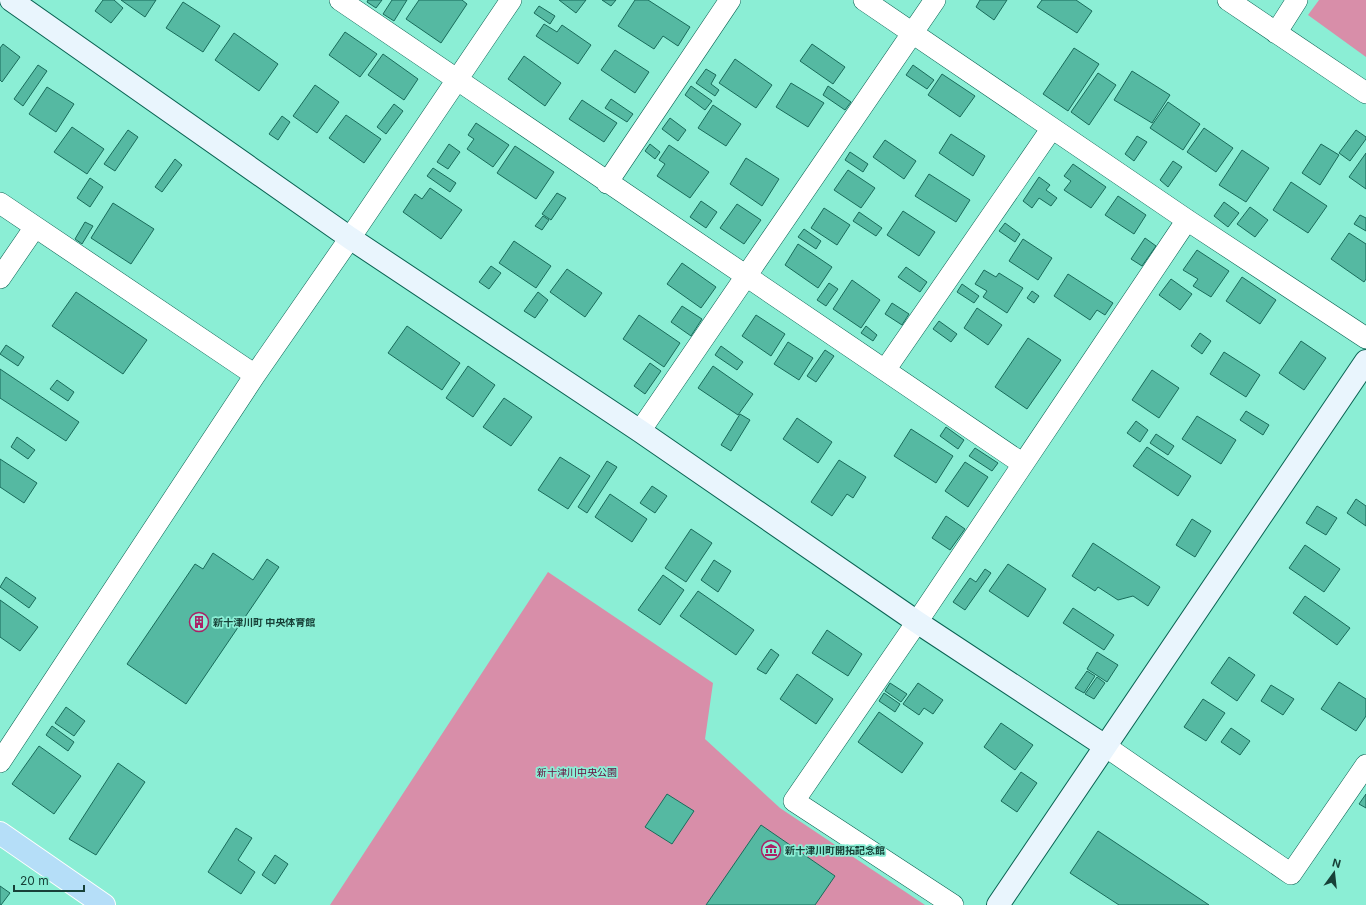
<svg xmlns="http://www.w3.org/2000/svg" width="1366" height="905" viewBox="0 0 1366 905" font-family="Inter,'Noto Sans JP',sans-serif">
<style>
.green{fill:#d88ea9}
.building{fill:#55b9a2;stroke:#196b5a}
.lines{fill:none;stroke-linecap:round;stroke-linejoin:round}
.street-casing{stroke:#096252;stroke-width:22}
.secondary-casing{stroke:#096252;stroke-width:24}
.highway-casing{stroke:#fff;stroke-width:24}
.street{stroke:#fff;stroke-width:21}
.secondary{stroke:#e9f5fd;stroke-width:22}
.highway{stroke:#b5def8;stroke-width:22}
.labels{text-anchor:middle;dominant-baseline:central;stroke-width:3.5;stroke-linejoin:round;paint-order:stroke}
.poi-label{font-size:10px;font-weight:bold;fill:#174138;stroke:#8beed5;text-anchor:start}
.park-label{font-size:10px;fill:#66083a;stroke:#8beed5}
</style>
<rect width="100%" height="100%" fill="#8beed5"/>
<path class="green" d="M1319,0H1366V57L1308,15Z
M548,572L713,683L705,739L780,808L925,905H330Z"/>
<path class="building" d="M103,0H114L123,8L111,23L95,11Z
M121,0H156L145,17Z
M368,0H382L376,8L367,2Z
M392,0H407L394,21L383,14Z
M419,0H462L467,4L441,43L406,19Z
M559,0H586L576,13Z
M602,0H616L611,6Z
M635,0H648L690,27L678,46L663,36L654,49L618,26Z
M980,0H1007L994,20L976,7Z
M1042,0H1076L1092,11L1077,33L1037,7Z
M183,2L220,26L203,52L166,28Z
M539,6L555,16L550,24L534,13Z
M544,24L557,32L562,25L591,45L578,64L536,36Z
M345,32L377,54L360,77L329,55Z
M234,33L278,64L259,91L215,60Z
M3,44L20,57L2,82L0,80V48Z
M812,44L845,67L833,84L800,61Z
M1074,48L1099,64L1068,111L1043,94Z
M615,50L649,72L635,93L601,70Z
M383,54L418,79L404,100L368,75Z
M524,56L561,83L545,106L508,79Z
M735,59L772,85L756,108L719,83Z
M38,65L47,71L23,106L14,99Z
M913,65L934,80L927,89L906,75Z
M706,69L716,75L711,84L719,90L715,96L696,83Z
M1132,71L1170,95L1152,123L1114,100Z
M1098,73L1116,85L1089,125L1071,112Z
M942,74L975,96L960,117L928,95Z
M791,83L824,103L808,127L776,107Z
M315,85L339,102L317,133L293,116Z
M691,86L712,101L705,110L685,95Z
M828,86L851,102L845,110L823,95Z
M47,87L74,104L56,132L29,114Z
M611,99L633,114L627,122L605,108Z
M582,100L617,123L604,142L569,119Z
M1168,102L1200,124L1183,150L1150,128Z
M394,104L403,111L386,134L377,127Z
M713,105L741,124L726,146L698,128Z
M346,115L381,139L364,163L329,138Z
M282,116L290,122L278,140L269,134Z
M670,118L686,130L678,141L662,129Z
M476,123L509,145L493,167L467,149L474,139L468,135Z
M72,127L104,149L87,174L54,152Z
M1204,128L1233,148L1216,172L1187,152Z
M128,130L138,137L115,171L104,164Z
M1356,130L1366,137V139L1350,161L1339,153Z
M951,134L985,156L973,176L939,153Z
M1137,136L1147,142L1134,161L1125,154Z
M885,140L916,161L904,179L873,157Z
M449,144L460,152L448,169L437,162Z
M650,144L660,152L655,159L645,151Z
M1321,144L1339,155L1320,185L1302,173Z
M669,145L709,172L690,198L657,176L665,164L659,160Z
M515,146L554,172L536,199L497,173Z
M1242,150L1269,168L1246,202L1219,185Z
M850,152L868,164L863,172L845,160Z
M1366,153V189L1349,177Z
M746,158L779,179L762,206L730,184Z
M175,159L182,165L162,192L155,187Z
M1173,161L1182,167L1168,187L1160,180Z
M1073,164L1106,187L1091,208L1064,190L1071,181L1064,176Z
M433,168L456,183L450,192L427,176Z
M848,170L875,188L861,208L834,190Z
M929,174L970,200L956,222L915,196Z
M1039,177L1050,185L1046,190L1057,198L1051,206L1039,198L1032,208L1023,201Z
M90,178L103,187L90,207L77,198Z
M1291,182L1327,206L1308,233L1273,210Z
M430,188L462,210L441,239L403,212L415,194L422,199Z
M557,193L566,198L551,220L542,214Z
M1118,196L1146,215L1134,234L1105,215Z
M701,201L717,212L706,228L690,217Z
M1224,202L1239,213L1228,227L1214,216Z
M113,203L154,229L131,264L91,238Z
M737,204L761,220L744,244L720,228Z
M1250,207L1268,220L1255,237L1237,224Z
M824,208L850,225L837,245L811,228Z
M903,211L935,232L919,256L887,235Z
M859,212L882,228L876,236L853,221Z
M1360,215L1366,218V231L1354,224Z
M543,216L549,220L542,230L535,226Z
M85,222L93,226L82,244L75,239Z
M1005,223L1020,234L1015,242L999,231Z
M804,229L821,241L816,249L798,237Z
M1349,233L1366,244V279L1364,282L1331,259Z
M1145,238L1156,246L1142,266L1131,259Z
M1023,239L1052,258L1038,280L1009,261Z
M514,241L551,266L536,288L499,263Z
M798,244L832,267L818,288L785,265Z
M1197,250L1229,271L1211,297L1193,286L1198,279L1183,270Z
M682,263L716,287L701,308L667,284Z
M491,266L501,273L489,289L479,282Z
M906,267L927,282L920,292L898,277Z
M567,269L602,293L585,317L550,292Z
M984,270L996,277L999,273L1023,288L1007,313L983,297L987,291L975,284Z
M1068,274L1113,303L1105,315L1097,310L1090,320L1054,296Z
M1242,277L1276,300L1260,324L1226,301Z
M1171,279L1192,294L1180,310L1159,295Z
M852,280L880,300L861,328L833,309Z
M829,283L838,289L826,306L817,300Z
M962,284L979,296L974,303L957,292Z
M1032,291L1039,296L1034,303L1027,298Z
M76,292L147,340L123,374L52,326Z
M538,292L548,300L535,318L524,311Z
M892,303L909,314L902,325L885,314Z
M682,306L702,319L691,336L671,322Z
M977,308L1002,325L988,345L964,328Z
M639,315L680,343L664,367L623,339Z
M756,315L785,334L771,356L742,336Z
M939,321L957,334L951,342L933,329Z
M407,326L460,363L442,390L388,353Z
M866,326L877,335L873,341L861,333Z
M1200,333L1211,341L1202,354L1191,346Z
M1028,338L1061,360L1027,409L995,387Z
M1301,341L1326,358L1304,390L1279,373Z
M788,342L813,358L799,380L774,364Z
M6,345L24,357L18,366L0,354Z
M721,346L743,362L737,370L715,355Z
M825,350L834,356L816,382L807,376Z
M1224,352L1260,375L1246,397L1210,374Z
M650,363L661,371L645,394L634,386Z
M468,366L495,385L473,417L446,398Z
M713,366L753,394L738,415L698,388Z
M0,369L79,422L66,441L0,398Z
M1152,370L1179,388L1159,418L1132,400Z
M57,380L74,392L68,401L50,389Z
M504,398L532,417L511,446L483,427Z
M1246,411L1269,425L1263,435L1240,420Z
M740,414L750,420L731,451L721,445Z
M1197,416L1236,440L1221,464L1182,439Z
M797,418L832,442L818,463L783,439Z
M1136,421L1148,430L1140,442L1127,433Z
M946,427L964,440L958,449L940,436Z
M911,429L953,456L936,483L894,456Z
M1156,434L1174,446L1168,455L1150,443Z
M17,437L35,450L28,459L11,447Z
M1147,447L1191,476L1178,496L1133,466Z
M975,448L998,463L992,471L969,456Z
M560,457L590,476L568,509L538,490Z
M0,459L37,483L24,503L0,487Z
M839,460L866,477L853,498L847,494L832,516L811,502Z
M607,461L617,467L587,513L578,507Z
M965,462L988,477L968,507L945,491Z
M652,486L667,496L655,513L640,503Z
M610,494L647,519L632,542L595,517Z
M1356,499L1366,506V526L1347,513Z
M1317,506L1337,518L1326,535L1306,523Z
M946,516L965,529L950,550L932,538Z
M1192,519L1211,531L1195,557L1176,545Z
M691,529L712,543L686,582L665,568Z
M1093,543L1160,587L1148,606L1133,596L1118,600L1098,587L1095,591L1072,576Z
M1305,545L1340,569L1324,592L1289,568Z
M213,553L253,580L267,559L279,567L186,704L127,664L195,564L203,569Z
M714,560L731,571L718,592L701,580Z
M1008,564L1046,589L1028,617L989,591Z
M985,569L991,573L965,610L953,602L970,578L976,582Z
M663,575L684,590L660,625L638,610Z
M6,577L36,598L29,608L0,587Z
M698,591L754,630L736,655L680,616Z
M1305,596L1350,628L1337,645L1293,613Z
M0,600L38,627L20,651L0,637Z
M1073,608L1114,635L1104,650L1063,623Z
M827,630L862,654L848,676L812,653Z
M771,649L779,655L766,674L757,669Z
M1097,652L1118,665L1107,682L1087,669Z
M1229,657L1255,675L1237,701L1211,683Z
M1087,671L1095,676L1084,693L1075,688Z
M797,674L833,699L816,724L780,699Z
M1097,677L1105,683L1094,699L1085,694Z
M1339,682L1366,699V716L1356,731L1321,709Z
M890,683L907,694L901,702L885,691Z
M918,683L943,700L933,714L924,708L919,715L903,704Z
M1271,685L1294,699L1283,715L1261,701Z
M884,693L900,704L895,712L879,701Z
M1203,699L1225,713L1206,741L1184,727Z
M66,707L85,721L74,736L55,723Z
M879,712L923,743L902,773L858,742Z
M1001,723L1033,745L1015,770L984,747Z
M52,726L74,742L68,751L46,735Z
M1231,728L1250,741L1240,755L1221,742Z
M39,746L81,776L54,814L12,784Z
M118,763L145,782L96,855L69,839Z
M1021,772L1037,783L1017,812L1001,801Z
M667,794L694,811L672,844L645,827Z
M1366,794V808L1359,804Z
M761,825L835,876L815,905H706Z
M236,828L252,838L238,860L255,872L241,894L208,872Z
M1098,831L1209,905H1119L1070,873Z
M275,855L288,864L275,884L262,875Z
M0,886L10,893L1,905H0Z"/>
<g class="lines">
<defs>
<path id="street" d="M340,0L1023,464
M864,0L1187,220L1366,338
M1228,0L1366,93
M1276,33L1297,0
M607,183L730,0
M0,203L255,375
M0,278L35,227
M885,370L1052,128
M640,431L935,0
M1105,746L1291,874L1366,765
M0,762L255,375L350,238L511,0
M953,905L794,801L917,622L1187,220"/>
<path id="secondary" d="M11,0L350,238L640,431L917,622L1105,746
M998,905L1366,361"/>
<path id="highway" d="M0,833L104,905"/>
</defs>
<use href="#street" class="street-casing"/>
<use href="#secondary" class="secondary-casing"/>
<use href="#highway" class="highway-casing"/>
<use href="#street" class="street"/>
<use href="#secondary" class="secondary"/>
<use href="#highway" class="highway"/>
</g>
<defs>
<symbol id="building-ring" viewBox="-11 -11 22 22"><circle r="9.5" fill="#8beed5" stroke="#aa2166" stroke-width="1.5"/><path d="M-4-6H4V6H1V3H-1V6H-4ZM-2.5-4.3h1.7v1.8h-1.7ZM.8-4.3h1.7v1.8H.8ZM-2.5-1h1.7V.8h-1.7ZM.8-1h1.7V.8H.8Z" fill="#aa2166"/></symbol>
<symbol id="museum-ring" viewBox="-11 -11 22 22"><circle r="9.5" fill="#8beed5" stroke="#aa2166" stroke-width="1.5"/><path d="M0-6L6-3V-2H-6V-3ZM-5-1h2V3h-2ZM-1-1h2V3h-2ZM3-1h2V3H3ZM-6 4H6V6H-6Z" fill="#aa2166"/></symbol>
</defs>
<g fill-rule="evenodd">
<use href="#building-ring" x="188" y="611" width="22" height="22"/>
<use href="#museum-ring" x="760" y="839" width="22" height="22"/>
</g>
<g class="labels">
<g class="poi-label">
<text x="213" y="622">新十津川町 中央体育館</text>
<text x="785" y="850">新十津川町開拓記念館</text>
</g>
<g class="park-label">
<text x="577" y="772">新十津川中央公園</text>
</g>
</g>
<g transform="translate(1334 873) rotate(15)" stroke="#8beed5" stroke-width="3" paint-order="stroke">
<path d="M0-3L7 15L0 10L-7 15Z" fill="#174138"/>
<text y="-6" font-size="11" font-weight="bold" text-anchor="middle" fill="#174138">N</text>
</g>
<path d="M14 885v6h70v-6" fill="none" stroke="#174138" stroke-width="2"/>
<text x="20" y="885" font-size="12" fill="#174138" stroke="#8beed5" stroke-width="3" paint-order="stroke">20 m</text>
</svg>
